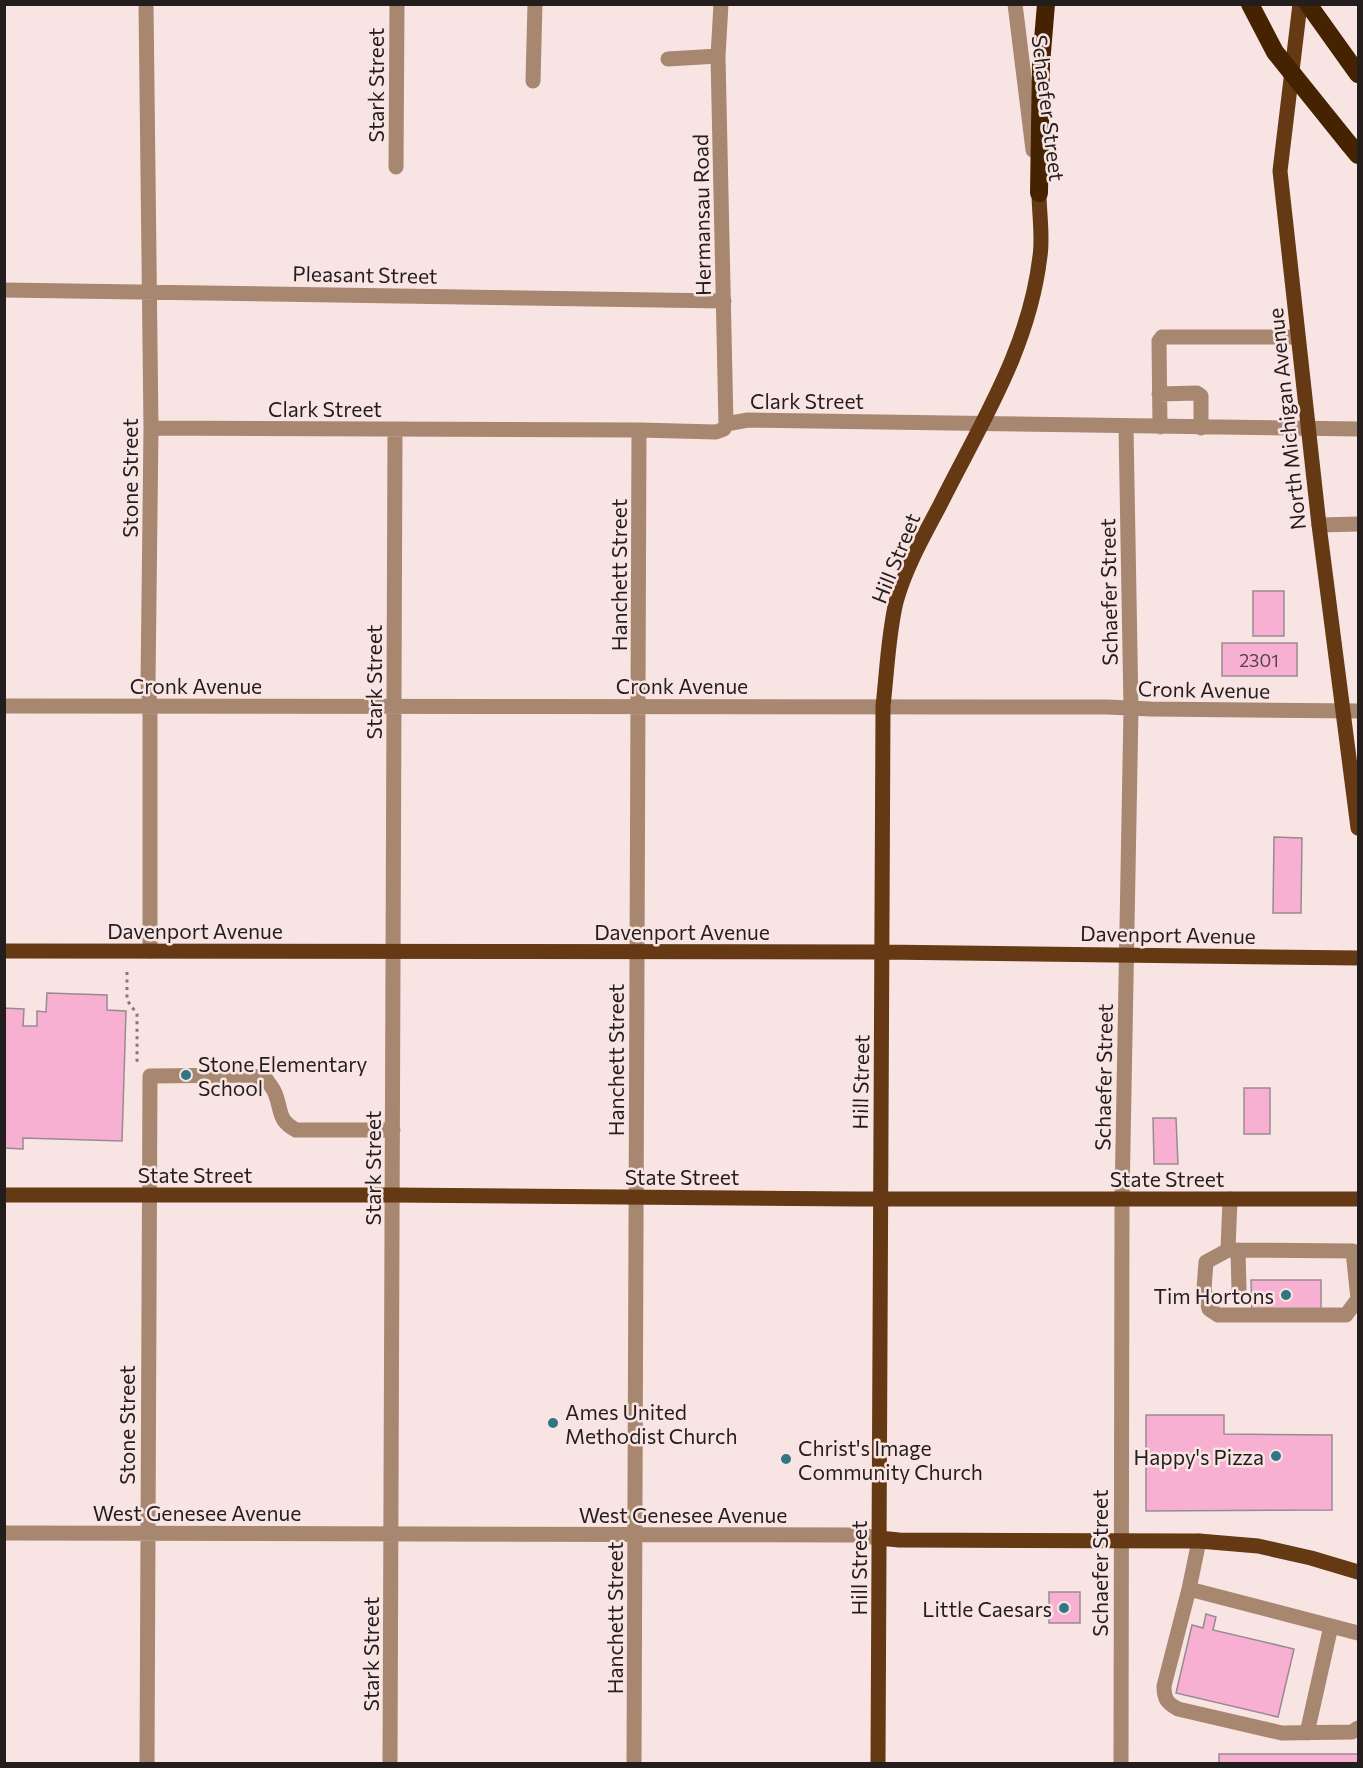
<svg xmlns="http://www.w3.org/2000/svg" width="1363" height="1768" viewBox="0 0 1363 1768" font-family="Commissioner,sans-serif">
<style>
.building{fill:#f7b0d2;stroke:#998a91;stroke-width:1.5}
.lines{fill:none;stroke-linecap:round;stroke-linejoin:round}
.path{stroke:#857877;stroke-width:3;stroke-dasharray:3 4.5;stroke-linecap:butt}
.minor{stroke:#a7876f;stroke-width:15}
.major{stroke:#643913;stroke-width:15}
.highway{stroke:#452200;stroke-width:18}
.highway-bridge{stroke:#452200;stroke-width:18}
.poi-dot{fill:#307683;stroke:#f8e5e3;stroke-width:2}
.labels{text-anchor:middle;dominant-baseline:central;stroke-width:5;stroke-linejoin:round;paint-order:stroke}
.number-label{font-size:18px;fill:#59424a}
.street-label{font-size:21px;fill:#241d1d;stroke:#f8e5e3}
.poi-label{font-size:21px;fill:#241d1d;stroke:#f8e5e3;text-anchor:start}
</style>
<rect width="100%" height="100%" fill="#f8e5e3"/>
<path class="building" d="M1253,591H1284V636H1253Z
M1222,643H1297V676H1222Z
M1274,837L1302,838L1301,913H1273Z
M47,993L107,995V1010L126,1011L122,1141L23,1138V1149L4,1148V1008L24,1009L23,1026H37V1011L46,1012Z
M1244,1088H1270V1134H1244Z
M1153,1118H1176L1178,1164H1154Z
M1251,1280H1321V1310L1252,1311Z
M1146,1415H1224V1434L1332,1435V1510L1146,1511Z
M1049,1592H1080V1623H1049Z
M1206,1614L1216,1617L1213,1630L1294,1649L1278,1717L1176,1693L1192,1625L1203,1628Z
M1219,1754H1358V1764H1219Z"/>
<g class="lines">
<path class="path" d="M127,972V1000L137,1014V1063"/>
<path class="minor" d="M146,4L151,428L148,684L150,706V951
M721,4L718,56L726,424
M1015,4L1033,150
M668,59L718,56
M533,81L535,4
M396,167L397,4
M4,290L724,301
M1159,394L1197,393L1201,396V428
M1160,427L1159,341L1162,337H1298
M151,428L639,430L716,432L724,429L726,424L748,420C951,422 1155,427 1358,429
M1319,525L1358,524
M4,706L1107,707L1151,709L1358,711
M1230,1199L1228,1250L1353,1251L1358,1299
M1228,1250L1206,1262L1204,1289L1209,1309L1218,1315H1346L1358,1299
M1238,1250L1239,1290
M4,1533L856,1535L879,1538
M1199,1541L1189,1589L1358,1633
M1189,1589L1164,1686C1164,1699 1167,1703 1178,1709L1282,1733L1352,1732L1358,1728
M1307,1733L1331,1626
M147,1764L150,1076L250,1075L267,1080C269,1084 273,1088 275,1093C282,1110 277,1120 296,1130H393
M390,1764L395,430
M634,1764L639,430
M1121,1764L1122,1199L1131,709L1126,427"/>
<path class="major" d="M1300,4L1280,171L1319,525L1358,828
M4,951L882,952L1358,958
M4,1195H393L855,1199H1358
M879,1538L899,1540L1199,1541L1258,1546L1311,1558L1358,1572
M878,1764L883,706C887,672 888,636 896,602C905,569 923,537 939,507C980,424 1029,350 1040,256C1043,236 1039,213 1039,193"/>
<path class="highway" d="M1308,4L1358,74
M1349,144L1358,155
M1039,193L1041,64L1046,4"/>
<path class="highway-bridge" d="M1250,4L1275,52L1349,144"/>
</g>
<g class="poi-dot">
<circle cx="186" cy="1075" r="6"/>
<circle cx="1286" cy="1295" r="6"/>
<circle cx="553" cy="1423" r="6"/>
<circle cx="1276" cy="1456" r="6"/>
<circle cx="786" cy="1459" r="6"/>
<circle cx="1064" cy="1608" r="6"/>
</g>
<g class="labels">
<g class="number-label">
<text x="1259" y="660">2301</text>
</g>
<g class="street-label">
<text transform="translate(375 85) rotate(-90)">Stark Street</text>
<text transform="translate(1049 108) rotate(83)">Schaefer Street</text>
<text transform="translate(701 215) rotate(-91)">Hermansau Road</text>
<text transform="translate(365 274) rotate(1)">Pleasant Street</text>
<text x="807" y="400">Clark Street</text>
<text x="325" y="408">Clark Street</text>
<text transform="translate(1286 419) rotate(-96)">North Michigan Avenue</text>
<text transform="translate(129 478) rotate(-90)">Stone Street</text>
<text transform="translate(895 558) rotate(-68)">Hill Street</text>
<text transform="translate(618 575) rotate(-90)">Hanchett Street</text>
<text transform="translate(1108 592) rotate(-91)">Schaefer Street</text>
<text transform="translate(373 682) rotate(-90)">Stark Street</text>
<text x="196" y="685">Cronk Avenue</text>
<text x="682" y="685">Cronk Avenue</text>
<text transform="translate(1204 689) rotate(1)">Cronk Avenue</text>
<text x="195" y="930">Davenport Avenue</text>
<text x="682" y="931">Davenport Avenue</text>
<text transform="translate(1168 934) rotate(1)">Davenport Avenue</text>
<text transform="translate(615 1060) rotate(-90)">Hanchett Street</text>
<text transform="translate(1103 1077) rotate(-89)">Schaefer Street</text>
<text transform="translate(860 1082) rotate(-89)">Hill Street</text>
<text transform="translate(372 1168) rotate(-90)">Stark Street</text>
<text x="195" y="1174">State Street</text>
<text x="682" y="1176">State Street</text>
<text x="1167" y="1178">State Street</text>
<text transform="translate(126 1425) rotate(-90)">Stone Street</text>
<text x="197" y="1512">West Genesee Avenue</text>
<text x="683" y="1514">West Genesee Avenue</text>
<text transform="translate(1099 1563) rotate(-90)">Schaefer Street</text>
<text transform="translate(858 1568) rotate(-90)">Hill Street</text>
<text transform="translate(614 1618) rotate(-90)">Hanchett Street</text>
<text transform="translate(370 1654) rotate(-90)">Stark Street</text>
</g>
<g class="poi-label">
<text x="198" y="1063">Stone Elementary<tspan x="198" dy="24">School</tspan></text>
<text x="1274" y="1295" text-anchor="end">Tim Hortons</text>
<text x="565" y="1411">Ames United<tspan x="565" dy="24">Methodist Church</tspan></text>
<text x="798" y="1447">Christ's Image<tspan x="798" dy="24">Community Church</tspan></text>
<text x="1264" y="1456" text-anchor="end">Happy's Pizza</text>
<text x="1052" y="1608" text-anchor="end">Little Caesars</text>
</g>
</g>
<rect width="1363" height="1768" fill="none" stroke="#241d1d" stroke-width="12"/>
</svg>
